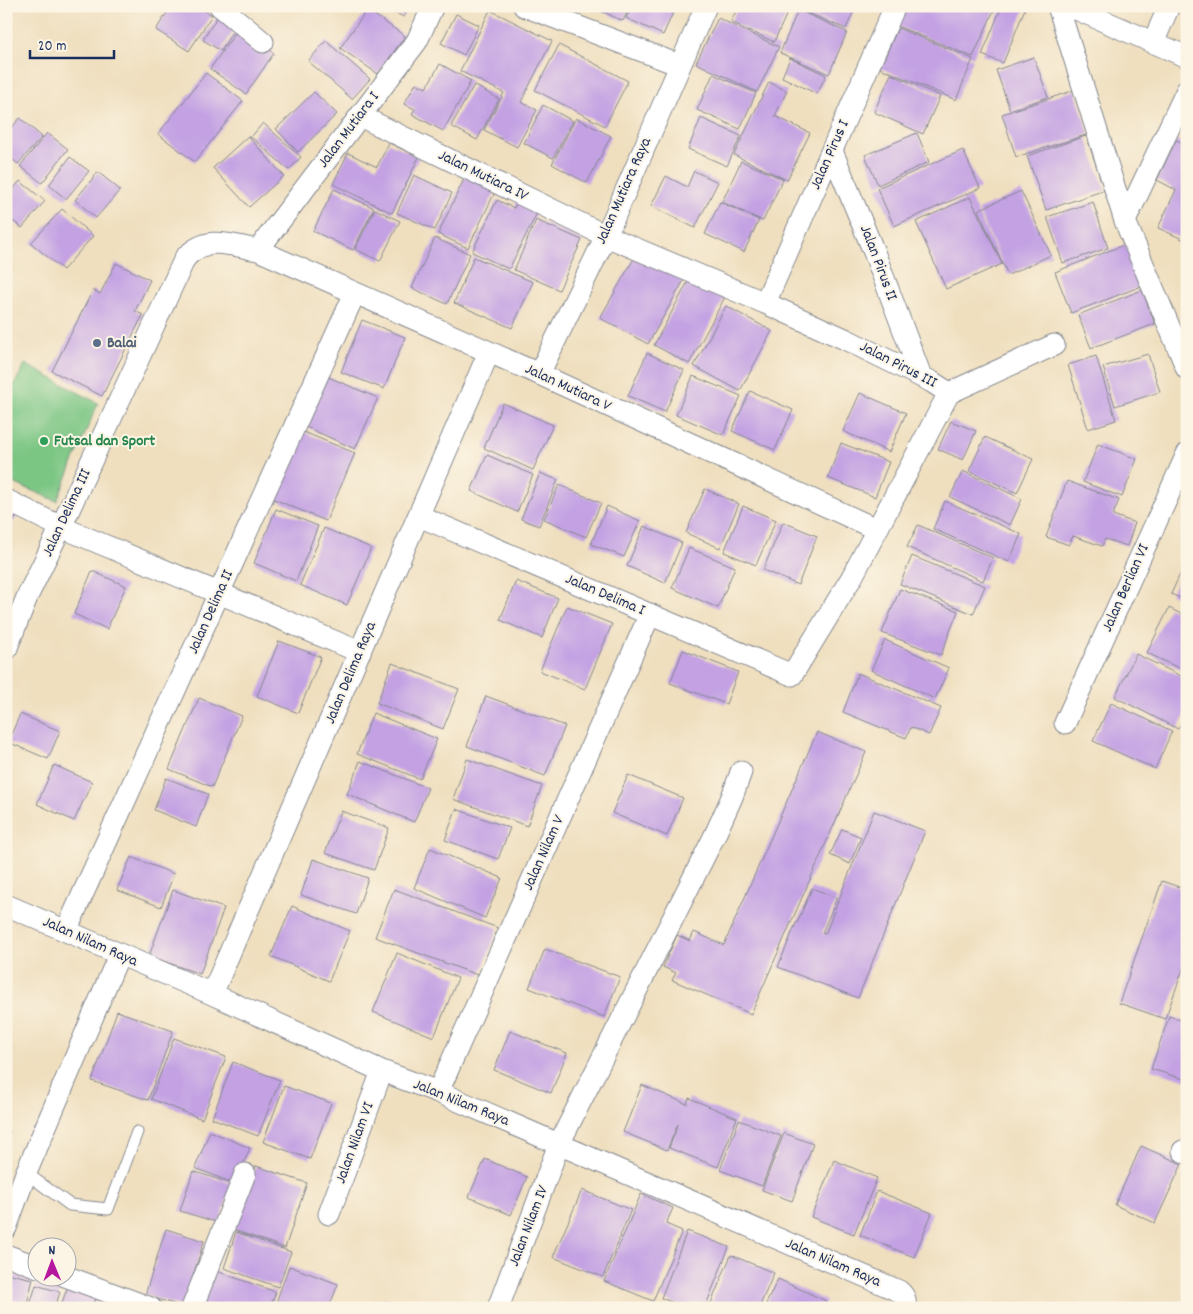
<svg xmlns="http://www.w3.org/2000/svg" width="1193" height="1314" viewBox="0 0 1193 1314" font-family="Dekko,sans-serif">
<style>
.green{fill:#7cc684;stroke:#4c7a71}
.building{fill:#c3a1e3}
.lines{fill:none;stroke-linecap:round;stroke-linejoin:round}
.lane-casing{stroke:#85878e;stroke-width:13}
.street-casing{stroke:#85878e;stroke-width:23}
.lane{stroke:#fff;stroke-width:11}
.street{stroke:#fff;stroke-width:21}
.service-dot{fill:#5c6f8a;stroke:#fcf5e5;stroke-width:2}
.leisure-dot{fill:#2e9e5b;stroke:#fcf5e5;stroke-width:2}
.labels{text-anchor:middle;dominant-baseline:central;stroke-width:4;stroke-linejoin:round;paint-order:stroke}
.street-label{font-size:16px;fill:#1b2f5e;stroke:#fcf5e5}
.service-label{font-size:16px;font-weight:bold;fill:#4e5e75;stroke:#fcf5e5;text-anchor:start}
.leisure-label{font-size:16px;font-weight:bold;fill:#27864d;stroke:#fcf5e5;text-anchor:start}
</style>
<rect width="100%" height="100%" fill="#fcf5e5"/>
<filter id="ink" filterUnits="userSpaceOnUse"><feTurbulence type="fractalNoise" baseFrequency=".02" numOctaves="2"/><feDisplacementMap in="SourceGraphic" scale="10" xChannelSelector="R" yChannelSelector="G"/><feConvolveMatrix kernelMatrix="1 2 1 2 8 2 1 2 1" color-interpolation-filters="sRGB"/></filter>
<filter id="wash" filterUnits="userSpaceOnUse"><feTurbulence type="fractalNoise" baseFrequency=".0096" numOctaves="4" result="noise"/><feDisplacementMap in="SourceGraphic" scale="20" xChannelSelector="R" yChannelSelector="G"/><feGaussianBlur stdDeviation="1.12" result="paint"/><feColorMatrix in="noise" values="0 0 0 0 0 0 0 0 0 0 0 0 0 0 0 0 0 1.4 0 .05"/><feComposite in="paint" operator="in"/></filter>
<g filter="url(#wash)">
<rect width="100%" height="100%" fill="#efdfbf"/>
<path class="green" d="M25,364L98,403L57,501L6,480V401Z"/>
<g id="blocks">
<path class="building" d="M171,6H197L212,15L189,51L156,30Z
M379,6H409L404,17Z
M590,6H630L623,21Z
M632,6H676L663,35L626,18Z
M738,6H777L788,11L774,42L731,22Z
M791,6H856L846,29Z
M905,6H996L973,57L897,26Z
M1002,6H1026L1003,63L982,55Z
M367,10L405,36L378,74L340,48Z
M490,10L552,41L521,102L537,110L517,147L484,130L504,93L460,71Z
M798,10L847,32L829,74L780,53Z
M220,12L238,22L221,51L203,40Z
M456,14L479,25L464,55L441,43Z
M718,18L779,47L757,92L696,63Z
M898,28L973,59L956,100L880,68Z
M238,29L274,53L246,94L210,69Z
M326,41L370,79L352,99L308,61Z
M559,45L628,81L605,126L535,90Z
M1034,57L1048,97L1010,110L996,70Z
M790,58L826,75L817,94L782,77Z
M440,64L471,81L443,131L412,114L415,109L404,104L416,83L426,88Z
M206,73L243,101L195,162L158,134Z
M713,74L756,93L740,129L697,110Z
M891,74L940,96L923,134L874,112Z
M769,82L787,91L775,116L810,133L787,180L734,155Z
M474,85L499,99L477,140L451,126Z
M1075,90L1089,134L1016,157L1002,114Z
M314,92L337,114L298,152L276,129Z
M543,105L573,121L553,158L524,143Z
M6,112L11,116L6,122Z
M20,118L42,137L18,164L6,154V134Z
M576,118L611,136L587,183L552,164Z
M701,118L741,136L727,166L688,149Z
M263,123L301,157L289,170L251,137Z
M47,133L68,149L42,183L20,166Z
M917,133L929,162L878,185L865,155Z
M248,136L284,176L249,207L213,168Z
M1086,136L1105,190L1046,210L1027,156Z
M1176,140L1187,144V241L1158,228L1176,190L1157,180Z
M389,143L419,157L392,213L333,184L348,153L377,167Z
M963,150L980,188L894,226L877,188Z
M70,157L89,171L66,199L49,185Z
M741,161L783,179L763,221L722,202Z
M694,171L718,182L695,228L651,206L666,176L687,187Z
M98,172L120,190L96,218L75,200Z
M414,175L452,193L435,230L397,213Z
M466,175L496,190L468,248L438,234Z
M20,181L45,201L22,228L6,216V198Z
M334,189L374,208L353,250L313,231Z
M1021,191L1051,255L1008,275L978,210Z
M970,197L1002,264L946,289L916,222Z
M497,200L514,208L517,201L538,211L509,269L472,252Z
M720,202L759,220L744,252L705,234Z
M1093,202L1108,248L1063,263L1047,217Z
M62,209L93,236L63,270L31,243Z
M375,209L400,221L380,261L355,249Z
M536,220L582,240L559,290L514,270Z
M435,238L470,254L447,304L412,288Z
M1126,244L1142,286L1071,313L1055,272Z
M637,253L684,280L648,344L600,318Z
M474,257L533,282L512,328L454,303Z
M116,263L150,280L135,311L143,315L102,396L52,371L93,290L100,294Z
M690,278L725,297L689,364L654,345Z
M1142,290L1155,324L1091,348L1078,315Z
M726,306L772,331L740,391L694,366Z
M362,320L405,337L384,389L341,372Z
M647,353L684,370L665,412L628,396Z
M1148,354L1160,392L1115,406L1103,367Z
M1096,356L1116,420L1088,429L1068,365Z
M326,376L378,398L355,449L304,426Z
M693,376L741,396L723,435L676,415Z
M750,391L793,410L775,450L732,431Z
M860,393L906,413L889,452L843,431Z
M503,403L553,425L533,470L484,448Z
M951,421L976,431L963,460L938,449Z
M296,429L355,453L326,521L269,497Z
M985,437L1033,459L1017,493L969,471Z
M841,443L889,462L875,497L828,478Z
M1098,444L1137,459L1122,497L1083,482Z
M487,455L533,475L517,512L471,491Z
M963,471L1022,499L1010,525L950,497Z
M540,473L558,480L539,526L521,519Z
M1067,481L1119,500L1113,515L1135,523L1127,546L1105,539L1102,546L1073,536L1069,545L1046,537Z
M559,485L601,503L586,537L544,519Z
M705,489L739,504L720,548L686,533Z
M945,501L1021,534L1009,562L933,529Z
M607,506L640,521L624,557L591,544Z
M743,506L776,520L756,565L724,552Z
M6,507L18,515L6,532Z
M276,509L318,526L296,581L254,563Z
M783,522L817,536L798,585L763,570Z
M918,525L993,558L983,581L907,547Z
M644,526L682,543L665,583L627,566Z
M324,528L371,548L347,605L300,585Z
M689,548L735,567L718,608L672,588Z
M912,556L985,586L973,614L900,584Z
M1187,559V601L1171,594Z
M92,571L126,586L107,629L74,614Z
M516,581L558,598L542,638L500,620Z
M900,589L958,611L941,655L882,633Z
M567,606L612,624L585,689L540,671Z
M1169,608L1187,617V672L1147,653Z
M885,640L949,668L935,699L871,670Z
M279,641L321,657L298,713L257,696Z
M683,650L738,672L726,704L670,683Z
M1136,654L1187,679V712L1178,729L1115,697Z
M392,663L459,689L443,729L377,703Z
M858,673L941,708L929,735L911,727L906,738L843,712Z
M486,696L565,726L545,776L467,746Z
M199,698L242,716L212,787L169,769Z
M1111,703L1172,731L1155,769L1093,741Z
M373,713L437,739L420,779L357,754Z
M20,714L60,731L48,759L8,742Z
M817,732L866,752L751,1014L672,980L676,973L663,967L677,935L690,941L694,932L724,945Z
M467,759L542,786L527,826L453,799Z
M360,761L428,788L414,822L347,794Z
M54,765L92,782L74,821L37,804Z
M628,775L683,798L667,836L612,813Z
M166,778L208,794L196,827L154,810Z
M456,809L510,828L498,859L445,840Z
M341,811L389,828L374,870L325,853Z
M874,811L925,831L858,998L778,967L796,923H797L812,888L837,898L822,933L825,934Z
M842,829L861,837L850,864L830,855Z
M6,836L12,839L6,852Z
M430,848L502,878L485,918L414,888Z
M131,857L174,874L161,907L117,890Z
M313,859L368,878L356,914L301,895Z
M1162,881L1187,890V958L1165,1019L1119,1003Z
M394,889L498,928L480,976L375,937Z
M173,890L224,908L200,974L149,956Z
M292,906L350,931L329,981L271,956Z
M545,949L620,977L604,1017L529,988Z
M397,953L458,978L434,1037L373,1012Z
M117,1011L173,1031L148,1100L92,1081Z
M1169,1016L1187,1022V1080L1151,1069Z
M510,1031L567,1053L551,1093L494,1070Z
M174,1038L226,1057L202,1119L151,1099Z
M233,1062L280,1080L258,1136L212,1118Z
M642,1085L687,1104L689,1098L737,1118L718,1167L669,1148L678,1124L667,1150L623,1132Z
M284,1086L331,1103L310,1159L263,1142Z
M739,1120L781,1136L762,1186L720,1170Z
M6,1131L10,1132L6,1142Z
M210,1131L250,1148L235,1184L195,1168Z
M784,1133L813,1144L792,1201L762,1190Z
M1141,1146L1182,1164L1155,1223L1115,1205Z
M485,1159L527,1177L511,1215L469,1197Z
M834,1160L877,1178L854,1234L811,1217Z
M256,1166L307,1183L285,1248L234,1230Z
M193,1171L232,1184L219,1223L180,1211Z
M582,1190L631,1210L603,1277L553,1257Z
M877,1191L932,1213L914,1257L860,1235Z
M641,1194L673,1208L666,1224L682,1231L653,1301L604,1281Z
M166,1229L204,1241L183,1307L145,1295Z
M687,1231L729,1247L705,1308H687L661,1298Z
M236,1232L291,1252L278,1287L224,1268Z
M731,1255L774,1273L759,1308H709Z
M289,1266L338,1284L329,1308H274Z
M213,1270L276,1292L270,1308H199Z
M6,1273L33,1279L26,1308H6Z
M778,1279L826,1301L823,1308H764Z
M69,1283L96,1293L91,1308H60Z
M36,1285L60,1292L55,1308H29Z
M96,1299L123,1308H93Z
M386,1301L403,1308H383Z"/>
</g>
</g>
<g filter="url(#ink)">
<use href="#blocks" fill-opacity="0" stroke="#85878e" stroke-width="1"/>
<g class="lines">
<defs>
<path id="lane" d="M26,1173L70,1205L108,1209L137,1132"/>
<path id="street" d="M220,6L263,42
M524,6L679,65
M1058,6L1125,221L1187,369
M1069,6L1187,57
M1153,43L1169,6
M360,116L606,236L765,303L845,339L932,382L949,393L852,577L792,675L419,516
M832,151L874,252L921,376
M1125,221L1187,90
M258,250L417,41L433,6
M765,303L895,6
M539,374L606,236L706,6
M949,393L1054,345
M6,500L61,527L360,652
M6,650L27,597L61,527L185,258C208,234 229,245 258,250L539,374L876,529
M1065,723L1187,454
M6,905L212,994L382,1071L438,1092L899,1291C905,1296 906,1300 905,1308
M66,931L355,293
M212,994L489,352
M438,1092L650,614
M1183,1151L1187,1153
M329,1214L382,1071
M6,1228L26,1173L119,955
M6,1255L38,1267
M65,1276L151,1308
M192,1308L245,1174
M498,1308L559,1144L714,837L732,797L741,772"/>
</defs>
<use href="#lane" class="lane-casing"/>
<use href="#street" class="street-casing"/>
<use href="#lane" class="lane"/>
<use href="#street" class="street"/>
</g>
</g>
<circle class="service-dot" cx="97" cy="343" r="5"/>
<circle class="leisure-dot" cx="44" cy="441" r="5"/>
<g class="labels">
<g class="street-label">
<text transform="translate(349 130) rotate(-53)">Jalan Mutiara I</text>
<text transform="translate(830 155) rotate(-66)">Jalan Pirus I</text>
<text transform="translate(483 176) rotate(26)">Jalan Mutiara IV</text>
<text transform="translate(624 191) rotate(-66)">Jalan Mutiara Raya</text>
<text transform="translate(878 263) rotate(69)">Jalan Pirus II</text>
<text transform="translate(898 365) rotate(27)">Jalan Pirus III</text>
<text transform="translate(568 388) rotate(25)">Jalan Mutiara V</text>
<text transform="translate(67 513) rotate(-65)">Jalan Delima III</text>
<text transform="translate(1126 588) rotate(-66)">Jalan Berlian VI</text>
<text transform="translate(605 595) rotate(23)">Jalan Delima I</text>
<text transform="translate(211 612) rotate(-66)">Jalan Delima II</text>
<text transform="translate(351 673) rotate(-67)">Jalan Delima Raya</text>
<text transform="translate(544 853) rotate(-66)">Jalan Nilam V</text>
<text transform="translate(90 942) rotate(24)">Jalan Nilam Raya</text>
<text transform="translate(461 1103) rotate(22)">Jalan Nilam Raya</text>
<text transform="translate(355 1143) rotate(-70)">Jalan Nilam VI</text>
<text transform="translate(529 1226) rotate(-69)">Jalan Nilam IV</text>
<text transform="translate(833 1263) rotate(23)">Jalan Nilam Raya</text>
</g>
<g class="service-label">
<text x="107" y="343">Balai</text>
</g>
<g class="leisure-label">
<text x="54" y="441">Futsal dan Sport</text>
</g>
</g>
<rect width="1193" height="1314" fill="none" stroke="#fcf5e5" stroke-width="25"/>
<g transform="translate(52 1262) rotate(359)"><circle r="24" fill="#fcf5e5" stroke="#a2a6af"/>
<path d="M0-4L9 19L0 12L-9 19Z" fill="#b5179e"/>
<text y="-8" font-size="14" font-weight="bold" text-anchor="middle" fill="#1b2f5e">N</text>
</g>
<path d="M30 50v8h84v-8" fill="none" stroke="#1b2f5e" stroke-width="2.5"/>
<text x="38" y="50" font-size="15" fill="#1b2f5e" stroke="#fcf5e5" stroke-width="4" paint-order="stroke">20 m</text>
</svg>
